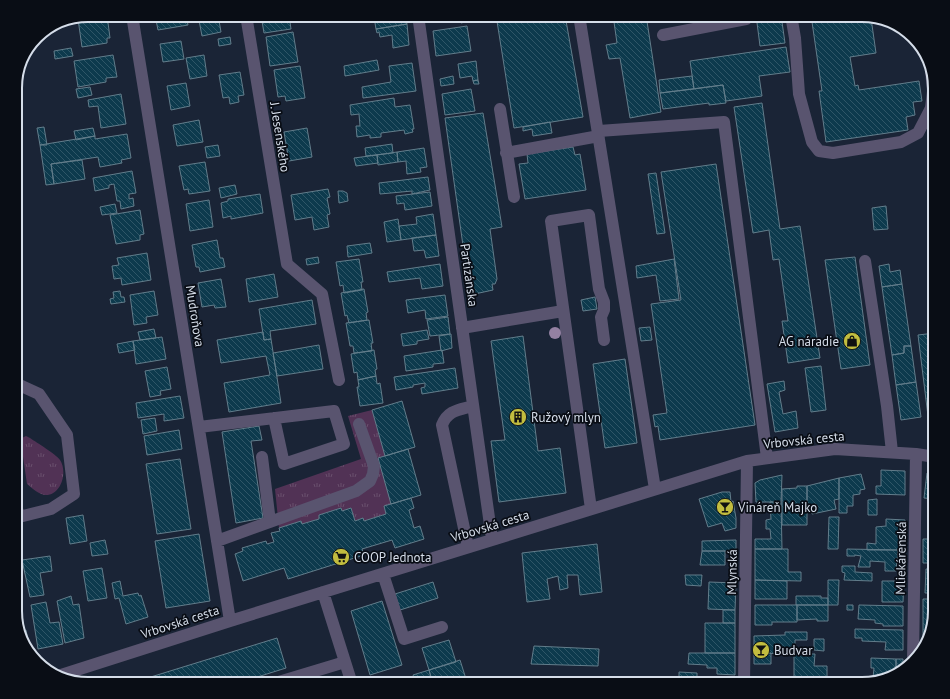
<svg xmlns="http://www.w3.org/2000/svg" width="950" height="699" viewBox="0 0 950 699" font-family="'PT Sans',sans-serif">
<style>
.grass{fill:url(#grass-tufts)}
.building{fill:url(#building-back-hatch);stroke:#627d8b}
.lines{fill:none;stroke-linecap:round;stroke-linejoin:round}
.minor{stroke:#59546f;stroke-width:12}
.tree{fill:#9481a2}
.labels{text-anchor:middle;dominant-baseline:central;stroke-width:3.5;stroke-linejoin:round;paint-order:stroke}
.street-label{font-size:13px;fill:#d5dde9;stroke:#090d15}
.poi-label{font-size:13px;fill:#d5dde9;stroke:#090d15;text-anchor:start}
.rim{fill:none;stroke:#d5dde9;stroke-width:2}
</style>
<defs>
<pattern id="grass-tufts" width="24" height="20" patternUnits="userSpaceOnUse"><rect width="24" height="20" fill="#513255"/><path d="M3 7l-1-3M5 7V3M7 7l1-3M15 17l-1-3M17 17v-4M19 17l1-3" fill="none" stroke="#694f6d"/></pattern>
<pattern id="building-back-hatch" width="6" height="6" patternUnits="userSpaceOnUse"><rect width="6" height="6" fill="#0d3a4d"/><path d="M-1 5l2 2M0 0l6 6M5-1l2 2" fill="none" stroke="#2f5667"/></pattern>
</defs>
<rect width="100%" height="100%" fill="#1a2436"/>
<path class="grass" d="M372,410L385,456L391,504L384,506L386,514L364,521L363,518L355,521L351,508L342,511L341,508L319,515V519L302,524L301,521L279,528L275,489L361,459L348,416Z
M26,436L30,438C37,443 56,454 60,460C68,472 61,495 46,495C39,495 32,488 27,484L21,443L22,438Z"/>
<path class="building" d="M98,15H107L110,38H107V43L82,47L78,19Z
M155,15H186L188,25L158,30Z
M198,15H220H218L221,32L202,36Z
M261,15H289L291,29L264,33Z
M382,15H405L407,24L376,29L374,17Z
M431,15H451L431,18Z
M460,15H469V21L461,23Z
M496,15H565L583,117L514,128Z
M613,15H646L661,112L630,118L620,58L609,59L606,45L617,43Z
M756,15H781L785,43L760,46Z
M811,15H863L871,18L876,53L850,57L855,86L858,85L859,90L919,81L922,101L913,102L915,115L906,117L908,130L826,142L819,91H822Z
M407,24L409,45L393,48L392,35L380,37L379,32L377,33L376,29Z
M467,26L471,51L436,56L433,31Z
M47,30V33L38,35L40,33Z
M293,32L298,62L270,66L266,37Z
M230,37L231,44L219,46L218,39Z
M181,41L184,59L163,62L160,44Z
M786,47L790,72L759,76L762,96L726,101L723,85L694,89L690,61Z
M71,48L73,56L55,59L54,51Z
M113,55L117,77L106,78V82L78,87L74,61Z
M204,55L207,76L190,79L186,58Z
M377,60L379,70L345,76L344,66Z
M476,61L478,80L473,81L472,76L460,78L458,64Z
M412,63L416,91L363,98L362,87L391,82L389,66Z
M300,66L305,98L286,101L285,96L278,97L274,70Z
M240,72L244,95L238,96L239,102L230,104L229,97L223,98L219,75Z
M453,76L454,84L441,86L440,79Z
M692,76L694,89L660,93L659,80Z
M478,80L479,84H474L473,81Z
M186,83L190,106L171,110L167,86Z
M723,85L726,103L709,105V103L663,109L660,93Z
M90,87L92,95L78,98L76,89Z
M471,89L475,111L445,115L442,94Z
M121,94L126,124L101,128L98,106L89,107L88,100Z
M394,98L395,107L410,105L414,129H412L413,132L405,134L404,130L381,133V137L370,138V135L357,137L356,126H360L359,114L351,115L350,105Z
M762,103L780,229L800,226L820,358L788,363L782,321H788L779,259L773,260L769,230L753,233L734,107Z
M483,113L502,227L490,229L497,279L495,284H492L493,290L470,295L445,118Z
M199,120L203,142L177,146L173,125Z
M550,122L552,133L533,136L532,129L523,131V127Z
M44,127L47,145H40L37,128Z
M93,128L95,136L76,140L74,131Z
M307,128L312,157L289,161L284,132Z
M127,134L131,158L121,160L122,163L100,167L98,157L51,164L54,184L46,185L40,145L95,136V139Z
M392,144L393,153L366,156L365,148Z
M218,145L220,156L207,158L205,147Z
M573,147L575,155L580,154L586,190L525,199L519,164L528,163L527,154Z
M424,148L427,167L420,168L421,172L407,174L406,161L398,162L397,152Z
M397,152L398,162L378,165L377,155Z
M377,155L378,163L356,166L354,158Z
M82,160L85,179L54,184L51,164Z
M205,162L210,191L189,194L188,189L184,190L179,166Z
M716,164L755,425L660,440L658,426L655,427L653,415L667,413L651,304L681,300L661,172Z
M132,171L136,193L129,194V199L133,198L134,206L121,209L120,201H117L114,184L109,185V188L95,191L93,178Z
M656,173L665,233L657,234L648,174Z
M428,177L430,190L412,194V191L380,194L379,183Z
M235,185L237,194L221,198L219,188Z
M328,189L330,197L327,198L330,214L327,215L329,227L314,230L312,217L295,220L291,195Z
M338,191H343L347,193L348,201L339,203Z
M430,192L432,206L405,210L404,203L397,204L396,196Z
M260,194L263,213L231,219V216L223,218L221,203L228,201V199Z
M209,200L213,227L190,231L186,204Z
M115,204L117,213L102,215L100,207Z
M886,206L888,229L874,230L872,208Z
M140,210L144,234L140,235V240L116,244L110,215Z
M433,214L436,235L401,240L399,226L417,224L416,217Z
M398,219L401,240L387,242L384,222Z
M436,235L439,256L426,258L424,250L414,251L412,238Z
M217,240L220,258H223L225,267L200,272L199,267H196L192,245Z
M370,243L372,253L348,257L347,246Z
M147,253L151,280L122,285L121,278L114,279L112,266L119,265L117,258Z
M318,257L319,263L307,265L306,259Z
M855,257L870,365L841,369L825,260Z
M359,259L363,282H361L362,290L344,293L343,285L340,286L336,262Z
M674,259L679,299L660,301L656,275L637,278L636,266Z
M440,264L443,286L422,289L420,278L389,282L387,272Z
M889,264L890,272L900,270L902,284L882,287L879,266Z
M274,274L278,297L249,302L246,279Z
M221,279L226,307L215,308L214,305L202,307L198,283Z
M902,284L911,346H904V353L892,355L882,287Z
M364,289L368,312L366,313L367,320L349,323L347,315L345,316L341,293Z
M120,291L121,297H124L125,302L111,304L110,299L114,298L113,292Z
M154,291L158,315L146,317L147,323L134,325L130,295Z
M445,295L448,316L426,319L425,310L408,313L406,300Z
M595,297L597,309L583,311L581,300Z
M312,300L316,324L270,331L271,339L264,340L259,309Z
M448,317L450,334L430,336L427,320Z
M369,320L373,343H371L372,351L354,353L353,346H350L346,323Z
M650,327L652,340L641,341L639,328Z
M154,329L156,338L140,340L138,332Z
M427,330L429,339L417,341V344L403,346L401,334Z
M263,332L264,340L271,339L281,403L229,412L224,383L270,375L266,356L221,363L217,340Z
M935,333V416H928L918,335Z
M451,334L452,348L441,351L439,336Z
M523,336L538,451L560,448L566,493L499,502L491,441L505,440L491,341Z
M162,337L166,359L136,364L133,341Z
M133,341L135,350L119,353L117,344Z
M319,345L323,369L277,376L273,353Z
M904,346H911L916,382L896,385L892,355L904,353Z
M374,350L377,369L375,370L376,376L358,380L357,372L354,373L351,354Z
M442,350L444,363L433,364V367L406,371L404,356Z
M625,359L637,443L605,448L593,364Z
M821,366L826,410L811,412L805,368Z
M167,367L171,389L160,391L161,395L150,397L145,371Z
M455,368L458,388L422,394L421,388L425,387V383L413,385V387L396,390L394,377Z
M376,376L377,384L380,383L383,403L360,406L357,387H359L358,380Z
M784,381L785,390L779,392L783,414L796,411L798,428L775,432L767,384Z
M916,382L921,417L901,420L896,385Z
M180,396L184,418L164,421V414L138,418L136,403Z
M402,401L415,447L385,456L372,410Z
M155,418L157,431L143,434L141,420Z
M259,426L262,440L251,441L263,518L236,523L222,432Z
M179,430L182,449L147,455L144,436Z
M408,449L421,495L391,504L378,458Z
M180,459L191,529L157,534L146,464Z
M881,470L905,471V495L876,494V486H881Z
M927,473L935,474V499L924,498Z
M861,474L865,489L860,490V494L853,495V506H847V513H839V478Z
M782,475L781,502H756L755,483L760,480Z
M839,478V499L834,500L836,509L812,514L810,505L807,506V486Z
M797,486H807V525H782V489L797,488Z
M722,492H730L731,502L733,501L736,518V528L725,531L722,523L708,527L699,499Z
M411,498L414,508L409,510L414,528L420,526L424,539L395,548L392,540L362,549L364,555L288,579L284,568L243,581L235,554L243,551L242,548L266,541L267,544L274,542L271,533L280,531L279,528L301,521L302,524L319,519V515L341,508L342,511L351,508L355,521L363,518L364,521L386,514L384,506Z
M877,499V515H868V500Z
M770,502H781L782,549H755V539H771L770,529H766V520L771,519Z
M83,515L87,541L70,544L66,518Z
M829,517H839L838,549H828Z
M886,519L905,520L904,550H867V543L876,544V527L886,526Z
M199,534L210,601L166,608L155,541Z
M923,539H935V563H923Z
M105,540L108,554L92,556L90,543Z
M736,540V551H702V541Z
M597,544L602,592L580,595L578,575H567L568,588L560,590L558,576L547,579L550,599L527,602L522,553Z
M755,549H788V572H801V581L755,580Z
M847,549L898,550L896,571H885V562L870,561V567H858L861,556L855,555V556H847Z
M702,551H725V565H700Z
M50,556L52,571L40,573L44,595L30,597L22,560Z
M842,566H855V572L872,573V581L844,580L845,573L842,572Z
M102,568L107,598L88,601L83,571Z
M926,569H935V593H925Z
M685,575H702L701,586L686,585Z
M755,580L787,581V599H755Z
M828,580H839L838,605H828Z
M120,581L123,596L138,593L139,596L141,595L148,617L126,624L119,598L115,599L112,583Z
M882,581H904L903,602H882Z
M433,582L438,598L400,610L395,594Z
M709,582L736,583L735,610L708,609Z
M71,596L73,605L79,604L84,638L65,643L57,601Z
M796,596H821V598H828V605H796Z
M923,599H935V612L923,646Z
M382,601L402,665L370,675L351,611Z
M46,602L50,623L59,622L63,644L38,649L31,605Z
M755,605H797V622H772V625H755Z
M797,605H828V621H817V619L797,620Z
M847,605H853V610H847Z
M859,605L903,606V626H883V624L875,623V620L858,619Z
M723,610H735V623H723Z
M705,623H735V653H705Z
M855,629L903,630V650H885L886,642L862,641V638H855Z
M26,630L31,654L23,644L19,631Z
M785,632H807V640H795V654L754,653V636L785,635Z
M277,638L286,668L235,684H128Z
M814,639H824V651L814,650Z
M449,640L456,662L429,670L422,648Z
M534,646L599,649L598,666L531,664Z
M689,653H735V675L717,674V668H707V665L688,664Z
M754,653H771V664H754Z
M794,654H815L814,666H827V678H794Z
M871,658L896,659V675L887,678H873L874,668H871Z
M896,659H903V670L901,671H896Z
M460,660L466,679L449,684H433L429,670Z
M429,670L433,684H416L413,675Z
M679,672L697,673V682H679Z
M800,678H827V684H800Z
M859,678L879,679H884L859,684Z
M640,681L734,683V684H640Z"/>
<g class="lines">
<path class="minor" d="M132,15L230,621
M246,15L287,264L322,294L339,380
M418,15L492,539
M579,15L655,489
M791,15L795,38L799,94L812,142L819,151L833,153L901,142L918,133L931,108L933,91L931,70
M663,35L746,19V15
M500,109L514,197
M599,131L724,122L767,458
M506,153L599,136
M865,261L887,406L892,452
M462,328L563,311
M199,427L334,411L344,444L284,464L274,418
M262,457L270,522
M15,501L19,517L51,509L74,494L67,435L39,394L15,383
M591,509L551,221L589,215L599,289L604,302V310L601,317L604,340
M217,541L356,491L370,481L373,474L374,466L359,424
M468,547L442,425C448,410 459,410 473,406
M383,574L404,639L442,627
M323,592L352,684
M913,662L916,454
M61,675L230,621L747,461L835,449L916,454L935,457
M272,684L345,662
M744,684L747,461"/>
</g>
<circle class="tree" cx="555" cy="333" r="6"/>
<defs>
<symbol id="shop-disc" viewBox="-11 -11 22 22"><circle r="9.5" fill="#c2bd3f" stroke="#090d15"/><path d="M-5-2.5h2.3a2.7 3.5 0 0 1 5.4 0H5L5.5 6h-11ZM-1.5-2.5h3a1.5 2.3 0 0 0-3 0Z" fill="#111"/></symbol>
<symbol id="building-disc" viewBox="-11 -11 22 22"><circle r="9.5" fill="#c2bd3f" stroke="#090d15"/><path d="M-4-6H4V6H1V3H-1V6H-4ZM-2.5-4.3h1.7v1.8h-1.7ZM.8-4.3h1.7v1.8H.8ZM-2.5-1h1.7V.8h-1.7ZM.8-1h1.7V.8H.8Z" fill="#111"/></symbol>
<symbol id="bar-disc" viewBox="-11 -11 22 22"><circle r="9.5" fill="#c2bd3f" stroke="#090d15"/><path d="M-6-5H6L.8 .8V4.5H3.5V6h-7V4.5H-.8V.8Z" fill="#111"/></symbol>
<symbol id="supermarket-disc" viewBox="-11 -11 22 22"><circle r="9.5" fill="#c2bd3f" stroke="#090d15"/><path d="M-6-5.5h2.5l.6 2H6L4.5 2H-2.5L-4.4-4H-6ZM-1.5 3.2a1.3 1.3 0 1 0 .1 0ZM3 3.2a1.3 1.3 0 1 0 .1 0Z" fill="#111"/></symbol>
</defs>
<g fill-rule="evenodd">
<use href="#shop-disc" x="842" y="331" width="20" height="20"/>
<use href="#building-disc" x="508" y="407" width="20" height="20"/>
<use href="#bar-disc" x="715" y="497" width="20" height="20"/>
<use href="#supermarket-disc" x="331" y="547" width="20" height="20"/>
<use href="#bar-disc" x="751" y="640" width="20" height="20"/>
</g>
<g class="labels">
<g class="street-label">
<text transform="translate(280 137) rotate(81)">J. Jesenského</text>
<text transform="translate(469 275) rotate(82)">Partizánska</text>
<text transform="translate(195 316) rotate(81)">Mudroňova</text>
<text transform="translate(804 440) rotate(-6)">Vrbovská cesta</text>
<text transform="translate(490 526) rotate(-17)">Vrbovská cesta</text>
<text transform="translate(901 558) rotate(-89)">Mliekárenská</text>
<text transform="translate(732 572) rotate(-89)">Mlynská</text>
<text transform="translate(180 622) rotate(-18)">Vrbovská cesta</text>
</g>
<g class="poi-label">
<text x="839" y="341" text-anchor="end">AG náradie</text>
<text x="531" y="417">Ružový mlyn</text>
<text x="738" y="507">Vináreň Majko</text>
<text x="354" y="557">COOP Jednota</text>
<text x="774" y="650">Budvar</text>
</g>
</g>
<path d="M0 0H950V699H0ZM88 22H862A66 66 0 0 1 928 88V611A66 66 0 0 1 862 677H88A66 66 0 0 1 22 611V88A66 66 0 0 1 88 22Z" fill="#090d15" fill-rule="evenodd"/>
<path class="rim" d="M88 22H862A66 66 0 0 1 928 88V611A66 66 0 0 1 862 677H88A66 66 0 0 1 22 611V88A66 66 0 0 1 88 22Z"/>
</svg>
